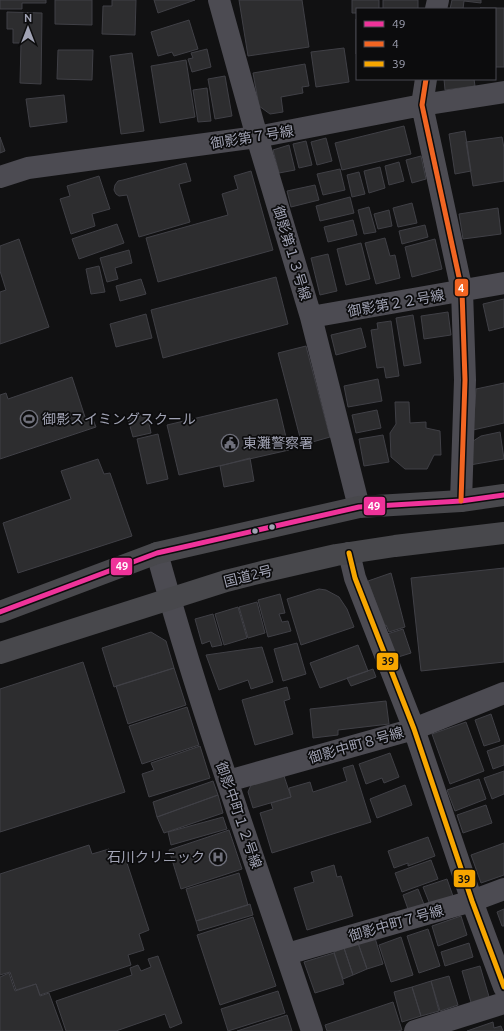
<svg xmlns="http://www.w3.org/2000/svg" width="504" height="1031" viewBox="0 0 504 1031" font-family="Ubuntu,'Noto Sans JP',sans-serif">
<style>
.building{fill:#2d2d2f;stroke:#404046}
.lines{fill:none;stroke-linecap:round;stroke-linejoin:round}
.minor{stroke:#4c4b52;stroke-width:22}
.highway{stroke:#48484c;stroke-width:22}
.bus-1-casing{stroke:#0c0c0d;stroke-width:8}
.bus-2-casing{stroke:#0c0c0d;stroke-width:8}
.bus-3-casing{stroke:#0c0c0d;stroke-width:8}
.bus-1{stroke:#ef339a;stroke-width:5}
.bus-2{stroke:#f26522;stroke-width:5}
.bus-3{stroke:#f7a600;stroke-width:5}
.bus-dot{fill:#a1a3b4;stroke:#0c0c0d;stroke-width:1.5}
.labels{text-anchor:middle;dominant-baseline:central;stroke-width:3.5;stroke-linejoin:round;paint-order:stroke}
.street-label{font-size:14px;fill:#a1a3b4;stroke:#0c0c0d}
.poi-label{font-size:14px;fill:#a1a3b4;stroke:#0c0c0d;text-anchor:start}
.line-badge{stroke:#0c0c0d;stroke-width:1.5}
.badge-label{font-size:11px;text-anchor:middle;font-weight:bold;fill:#fff}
.pale-badge-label{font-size:11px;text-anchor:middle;font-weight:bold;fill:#111}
</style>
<rect width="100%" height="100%" fill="#111112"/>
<path class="building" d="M0,0H46V3H22V9H0Z
M55,0H92V25L55,24Z
M112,0H136L135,35L102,34L103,6H112Z
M154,0H195L158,13Z
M239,0H302L309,47L248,56Z
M352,0H379V9H357V13H352Z
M383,0H418V9H383Z
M452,0H481V3L464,1L463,9H450Z
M480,8H504V67H495V9Z
M7,12L42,13L41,84L20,83L21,43H13V29H7Z
M356,19H357V54H356Z
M189,20L198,49L174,56L172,52L158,56L151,32Z
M344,48L349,82L316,87L311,52Z
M207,49L211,67L192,72L188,59L193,58L191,53Z
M58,50H93L92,80L57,79Z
M132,53L144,131L121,134L110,56Z
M186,60L195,117L160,123L151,66Z
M305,64L309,86L302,87L303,93L281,97L283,112L270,114L259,106L253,73Z
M225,76L232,116L215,119L208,79Z
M444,79H474L475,86L445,90Z
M207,88L211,121L198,122L193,90Z
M64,95L67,122L30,127L26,99Z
M404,126L411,154L342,170L335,143Z
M465,131L471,171L455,174L449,134Z
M0,137L5,151L0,153Z
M502,137L504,148V181L473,186L466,142Z
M326,138L332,161L317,165L311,142Z
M306,141L312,165L299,168L293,144Z
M289,145L295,170L279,173L273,150Z
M421,156L426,179L412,183L406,160Z
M399,162L404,181L389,185L385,166Z
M186,163L191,181L179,184L190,222L139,237L127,195L119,196L116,194L114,190L115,185L118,181L123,180Z
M380,167L385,188L369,193L364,171Z
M340,169L345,190L323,195L317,174Z
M251,171L273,250L158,282L146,238L228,215L222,194L238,189L234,176Z
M359,172L365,194L352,197L347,175Z
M99,176L110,209L92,214L95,226L71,234L60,199L70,196L67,186Z
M315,185L319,200L291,207L287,191Z
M350,197L354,213L320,221L316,206Z
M412,203L417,223L398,227L393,208Z
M369,207L376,232L364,234L358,210Z
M498,208L501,234L463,239L459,214Z
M389,210L392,226L378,229L374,214Z
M353,220L357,235L328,242L324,227Z
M117,224L124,243L79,259L72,239Z
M425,225L428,237L402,244L399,231Z
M385,238L390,256L395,255L400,278L376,284L365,243Z
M19,239L49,327L0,344V292L6,290L0,271V246Z
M435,239L442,269L412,277L405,247Z
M361,243L370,279L346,285L337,249Z
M129,250L132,263L115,268L118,279L107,282L100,258Z
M328,254L337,291L320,295L311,258Z
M99,266L105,292L91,294L86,269Z
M276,277L288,324L163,358L151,310Z
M141,279L146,294L120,301L116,286Z
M504,299V327L489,331L483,304Z
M448,312L451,335L424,339L421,316Z
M146,314L152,338L116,347L110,324Z
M413,315L421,363L404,366L396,318Z
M391,321L399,376L386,378L384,367L377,368L371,330L378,329L377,323Z
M361,328L366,347L336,355L331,335Z
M306,346L330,437L302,445L278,353Z
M72,377L86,420L92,417L96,427L0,459V395L6,393L8,399Z
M378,379L382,401L348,407L344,386Z
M504,383V423L473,430L476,389Z
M277,399L289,450L179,475L167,425Z
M395,402H409L410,423L426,422V428L440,431L441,455H434L427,469H405L391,457L390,433L396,424Z
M377,410L381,428L356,433L352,415Z
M147,414L151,433L133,437L128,419Z
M500,432L504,459L470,465L467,445L481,436Z
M158,434L168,479L147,484L137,439Z
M383,435L389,462L364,466L359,439Z
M250,458L254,481L224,487L220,466Z
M98,459L104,474L110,473L132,536L18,573L3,523L71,499L61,471Z
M504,568V662L421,671L411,578Z
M391,573L405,627L389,632L386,625L384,626L368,581Z
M319,589L326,590L339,597L347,609L354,627L301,645L287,599Z
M280,594L285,613L279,614L282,622L288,621L291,631L268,637L258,600Z
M257,602L265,633L248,638L239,607Z
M238,607L247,638L224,645L215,614Z
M213,614L222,645L212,647L210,641L202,644L195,619Z
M403,629L411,653L395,658L387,634Z
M151,632L166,641L174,668L114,687L102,648Z
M297,643L306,674L283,681L274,649Z
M358,645L368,671L320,688L310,663Z
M262,647L273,682L251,689L248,680L219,690L206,655Z
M83,662L125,792L0,832V689Z
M174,668L186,705L128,724L116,686Z
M373,669L376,677L351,686L347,678Z
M287,687L290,699L284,701L293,734L255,745L242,700Z
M386,701L389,724L338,730V735L313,738L310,709Z
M187,707L199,745L142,764L129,726Z
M491,714L500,741L484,746L475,720Z
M466,722L484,771L450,784L432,734Z
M504,745V765L493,769L487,751Z
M200,746L210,778L149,797L142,774L154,770L151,763Z
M390,753L399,777L384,783L382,778L366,784L359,764Z
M353,765L371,822L272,853L260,813L273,809L271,803L291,797L289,788L310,782L313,792L347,781L343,768Z
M504,771V794L492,799L484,778Z
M284,776L291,797L253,808L248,792L251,785Z
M479,779L486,799L455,811L447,790Z
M213,781L218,795L157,817L153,802Z
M405,785L412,805L377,818L370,799Z
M218,795L223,813L164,833L157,817Z
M486,805L492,823L463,833L457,815Z
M223,817L227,829L171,845L168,832Z
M229,830L242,869L181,889L169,850Z
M428,837L435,856L408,866V863L394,868L388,851Z
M504,843V875L481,883L471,855Z
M89,845L92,854L109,849L114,864L126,860L149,930L139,934L144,950L128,955L131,965L40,995L36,984L16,990L10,972L0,975V874Z
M431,860L438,879L402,892L395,873Z
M334,865L337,877L341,876L353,916L307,930L294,888L314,882L311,872Z
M239,873L248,905L196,921L186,889Z
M447,879L454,899L431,907L423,887Z
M418,889L425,907L409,912L403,895Z
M250,904L253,915L199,931L196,921Z
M504,909V926H502L497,912Z
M461,916L467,935L438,946L432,926Z
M253,917L276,986L220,1005L197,935Z
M428,929L440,966L419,973L407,936Z
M401,937L413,975L391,982L379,945Z
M375,938L383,964L367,969L358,943Z
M358,943L367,969L353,975L344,948Z
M469,943L473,957L445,966L441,952Z
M344,948L353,975L343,979L334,952Z
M334,953L344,984L315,993L304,962Z
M158,956L182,1023L170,1028L165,1014L116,1031H66L56,1001L132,975L130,968L138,965L141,971L151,967L148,959Z
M480,966L490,1000L472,1006L462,971Z
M9,973L15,991L36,984L40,996L49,993L63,1031H0V977Z
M449,976L458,1005L440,1011L431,981Z
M431,981L439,1011L421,1016L412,987Z
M412,987L421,1016L402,1022L394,992Z
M278,991L285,1013L228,1031L221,1009Z
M393,1002L402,1030L398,1031H327L325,1025Z
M287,1015L292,1031H237Z
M493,1022L494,1028L501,1026L503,1031H467Z"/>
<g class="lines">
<path class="minor" d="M219,0L257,137L311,317L359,507
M436,9L438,0
M426,79L422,105L462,291L465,380L461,501
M0,177L28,168L257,137L422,105L504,92
M311,317L504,283
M157,553C201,714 259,872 312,1031
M349,553L355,578L414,729L472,901L504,987
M228,781L414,729L504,693
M287,954L472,901L504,889
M415,1031L504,1003"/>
<path class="highway" d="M0,612L157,553L359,507L461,501L504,495
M0,653L226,581L266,571L336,555L395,546L504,533"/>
<defs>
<path id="bus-1" d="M0,612L157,553L359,507L461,501L504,495"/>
<path id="bus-2" d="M426,79L422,105L462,291L465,380L461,501"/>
<path id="bus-3" d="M349,553L355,578L414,729L472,901L504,987"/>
</defs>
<use href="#bus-1" class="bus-1-casing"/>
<use href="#bus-2" class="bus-2-casing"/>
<use href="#bus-3" class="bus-3-casing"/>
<use href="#bus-1" class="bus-1"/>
<use href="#bus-2" class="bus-2"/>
<use href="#bus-3" class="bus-3"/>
</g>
<defs>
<symbol id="stadium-ring" viewBox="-11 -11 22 22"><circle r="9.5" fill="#0c0c0d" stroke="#6f707b" stroke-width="1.5"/><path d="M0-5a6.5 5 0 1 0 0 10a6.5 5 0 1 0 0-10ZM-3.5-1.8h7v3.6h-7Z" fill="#6f707b"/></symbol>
<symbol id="civic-ring" viewBox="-11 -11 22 22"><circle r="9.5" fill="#0c0c0d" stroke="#6f707b" stroke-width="1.5"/><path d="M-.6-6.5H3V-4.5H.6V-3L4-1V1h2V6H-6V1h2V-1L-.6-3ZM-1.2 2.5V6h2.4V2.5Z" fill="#6f707b"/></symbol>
<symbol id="hospital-ring" viewBox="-11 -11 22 22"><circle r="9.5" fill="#0c0c0d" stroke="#6f707b" stroke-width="1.5"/><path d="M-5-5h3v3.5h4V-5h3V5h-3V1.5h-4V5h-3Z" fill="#6f707b"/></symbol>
</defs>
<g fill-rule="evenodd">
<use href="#stadium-ring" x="19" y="409" width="20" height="20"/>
<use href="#civic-ring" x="220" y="433" width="20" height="20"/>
<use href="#hospital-ring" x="208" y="847" width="20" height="20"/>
</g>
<g class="bus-dot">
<circle cx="272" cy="527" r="3.5"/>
<circle cx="255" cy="531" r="3.5"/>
</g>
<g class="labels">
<g class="street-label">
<text transform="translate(252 137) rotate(-9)">御影第７号線</text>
<text transform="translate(292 253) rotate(73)">御影第１３号線</text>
<text transform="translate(396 303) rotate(-10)">御影第２２号線</text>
<text transform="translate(248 576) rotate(-14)">国道2号</text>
<text transform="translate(356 745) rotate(-16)">御影中町８号線</text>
<text transform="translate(239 815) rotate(71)">御影中町１２号線</text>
<text transform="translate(396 923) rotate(-16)">御影中町７号線</text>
</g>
<g class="poi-label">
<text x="42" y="419">御影スイミングスクール</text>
<text x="243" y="443">東灘警察署</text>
<text x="205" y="857" text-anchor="end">石川クリニック</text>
</g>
</g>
<g class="line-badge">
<rect x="454" y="278" width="15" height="19" rx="4" fill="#f26522"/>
<rect x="363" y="496" width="23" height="20" rx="4" fill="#ef339a"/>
<rect x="110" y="557" width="23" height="19" rx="4" fill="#ef339a"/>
<rect x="376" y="652" width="23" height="19" rx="4" fill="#f7a600"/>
<rect x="453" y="869" width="23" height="19" rx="4" fill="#f7a600"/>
</g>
<g class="badge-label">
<text x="461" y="292">4</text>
<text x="374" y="510">49</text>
<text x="122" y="570">49</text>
</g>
<g class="pale-badge-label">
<text x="388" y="665">39</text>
<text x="464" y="883">39</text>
</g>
<rect x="356" y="8" width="140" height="72" fill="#0c0c0d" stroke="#484850"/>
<rect x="364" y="21" width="20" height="6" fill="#ef339a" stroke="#484850"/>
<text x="392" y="28" font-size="12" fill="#a1a3b4">49</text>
<rect x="364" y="41" width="20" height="6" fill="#f26522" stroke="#484850"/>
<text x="392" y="48" font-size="12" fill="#a1a3b4">4</text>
<rect x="364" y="61" width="20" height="6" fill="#f7a600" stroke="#484850"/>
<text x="392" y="68" font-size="12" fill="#a1a3b4">39</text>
<g transform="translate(28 28)" stroke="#0c0c0d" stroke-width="3" paint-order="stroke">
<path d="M0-3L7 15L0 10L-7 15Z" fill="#a1a3b4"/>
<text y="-6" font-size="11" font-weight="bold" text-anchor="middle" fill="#a1a3b4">N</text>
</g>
</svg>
